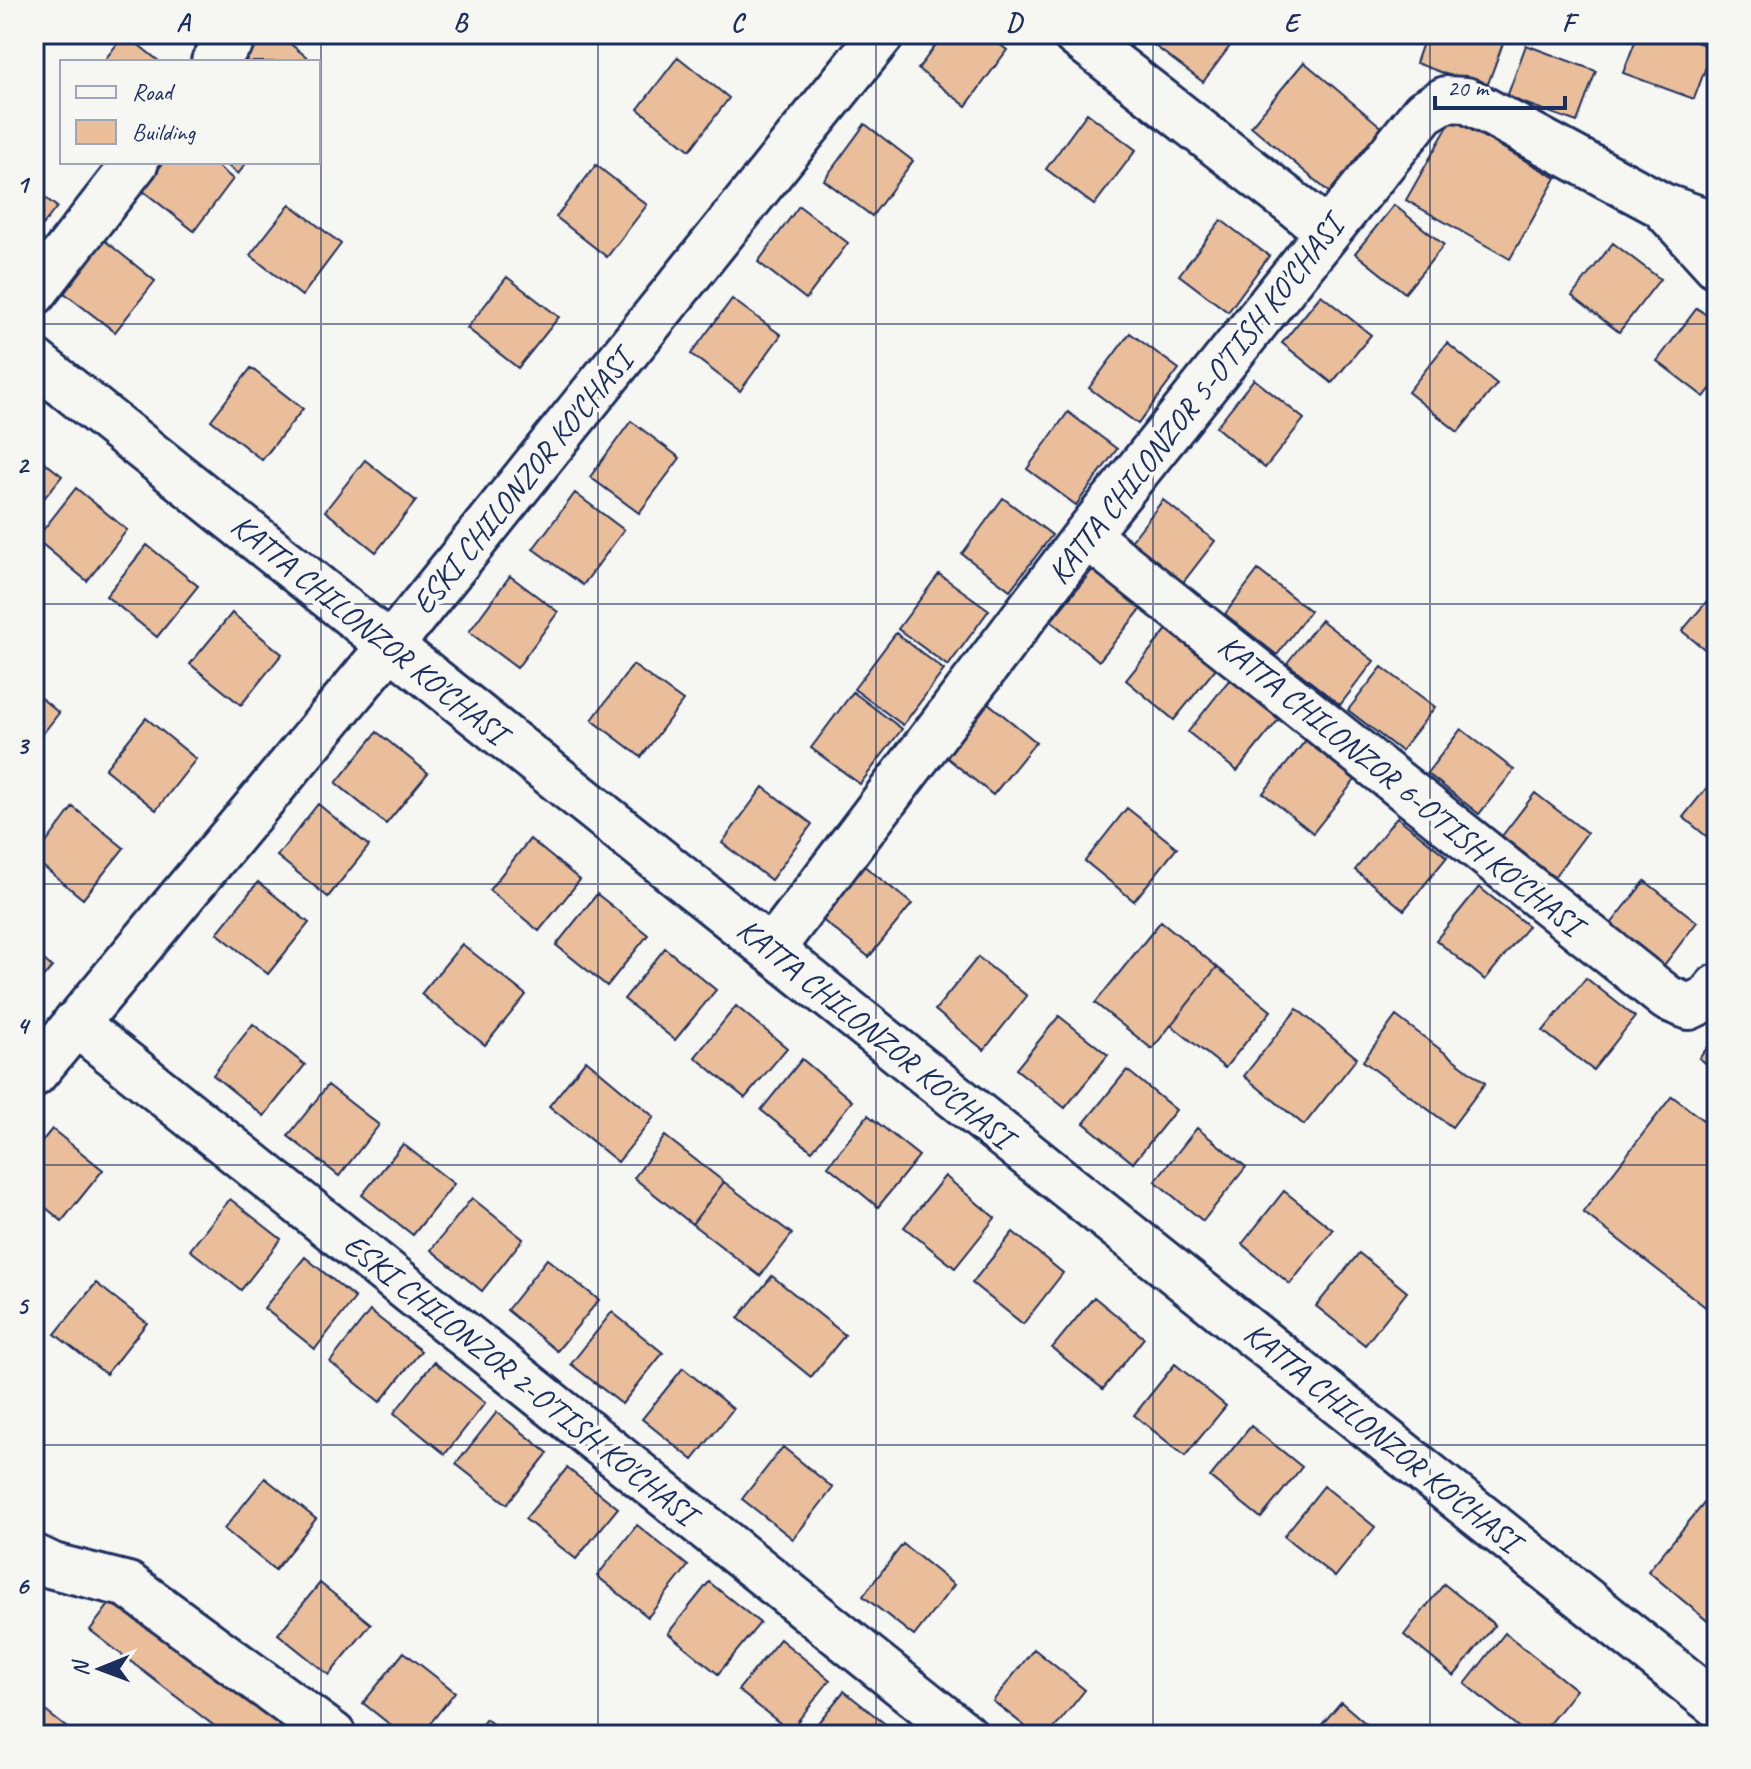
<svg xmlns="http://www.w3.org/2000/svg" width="1751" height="1769" viewBox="0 0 1751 1769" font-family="Caveat,sans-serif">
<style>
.building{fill:#eabe9a;stroke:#1b2f5e;stroke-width:2}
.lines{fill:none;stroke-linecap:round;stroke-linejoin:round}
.minor-casing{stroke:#1b2f5e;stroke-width:50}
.minor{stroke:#f6f6f2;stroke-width:44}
.grid{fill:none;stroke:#1b2f5e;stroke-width:2;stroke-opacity:0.55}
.labels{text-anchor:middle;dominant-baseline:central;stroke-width:8;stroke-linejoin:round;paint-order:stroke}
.street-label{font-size:32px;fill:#1b2f5e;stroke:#f6f6f2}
.neatline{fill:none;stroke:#1b2f5e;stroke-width:3}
.grid-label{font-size:26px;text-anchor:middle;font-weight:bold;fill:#1b2f5e}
</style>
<rect width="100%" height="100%" fill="#f6f6f2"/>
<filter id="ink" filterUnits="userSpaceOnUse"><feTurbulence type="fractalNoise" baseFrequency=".0125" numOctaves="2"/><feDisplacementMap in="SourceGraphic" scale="16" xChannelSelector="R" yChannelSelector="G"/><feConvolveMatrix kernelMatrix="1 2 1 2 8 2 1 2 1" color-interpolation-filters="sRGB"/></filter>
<g filter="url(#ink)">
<path class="building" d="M125,34L160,62H103Z
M264,34H278L313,62H242Z
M944,34H986L1007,50L966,106L918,69Z
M1158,34H1239L1203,82L1151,43Z
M1426,34H1494L1505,38L1486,89L1416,63Z
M1638,34H1674L1713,48L1694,99L1623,73Z
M1526,45L1596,71L1577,122L1507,97Z
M678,57L729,98L690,150L638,109Z
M1304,62L1397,140L1343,204L1251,126Z
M1087,113L1136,150L1094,205L1046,169Z
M1452,119L1556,178L1510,259L1406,200Z
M865,124L913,161L872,216L824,180Z
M164,162H212L233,179L194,231L142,190Z
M223,162H247L238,174Z
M596,165L647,205L607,257L556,217Z
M34,189L57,207L34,236Z
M290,204L341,244L302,296L250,255Z
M1394,205L1444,245L1405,293L1355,253Z
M799,206L848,243L806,299L758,262Z
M1221,220L1269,256L1228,312L1179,275Z
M104,240L155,281L115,332L63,292Z
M1613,243L1660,279L1619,332L1572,296Z
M507,277L559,317L518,368L467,328Z
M1321,295L1371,335L1332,383L1282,343Z
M732,299L781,335L740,391L691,354Z
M1697,308L1717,323V380L1704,397L1657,361Z
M1130,333L1179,369L1138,424L1089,388Z
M1447,343L1497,384L1458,432L1408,392Z
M251,368L303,409L262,460L211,420Z
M1254,379L1304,419L1265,468L1216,427Z
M1068,412L1117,449L1076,505L1027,469Z
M631,421L680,458L639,513L590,477Z
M34,454L62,476L34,511Z
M365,460L416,501L376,552L325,511Z
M76,488L127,530L87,581L36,539Z
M575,493L624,530L583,585L533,549Z
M1003,498L1052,535L1010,590L962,554Z
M1163,500L1215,541L1181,585L1129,544Z
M147,545L198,586L157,637L106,596Z
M1093,569L1142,608L1099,661L1051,621Z
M1258,570L1310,611L1277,655L1225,614Z
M939,574L989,610L948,666L898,629Z
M510,576L558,612L517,668L469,632Z
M1717,589V659L1682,631Z
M232,613L282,654L241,705L190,664Z
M1321,620L1374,661L1340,705L1287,663Z
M1168,628L1217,667L1174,720L1126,680Z
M896,633L944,670L903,725L854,689Z
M633,665L683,701L641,757L592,720Z
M1382,667L1435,707L1401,751L1348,710Z
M1230,679L1280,718L1237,771L1188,732Z
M34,692L59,713L34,745Z
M853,692L902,729L860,784L811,748Z
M987,702L1036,742L993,795L945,756Z
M146,718L196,759L156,810L105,769Z
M1461,729L1514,770L1479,814L1427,773Z
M377,732L428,773L386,824L336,783Z
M1306,740L1355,780L1313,833L1263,793Z
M1717,775V845L1683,817Z
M763,787L812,824L771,880L722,843Z
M1535,793L1587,833L1554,877L1502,836Z
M318,804L369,846L328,897L277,856Z
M73,807L124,848L83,899L34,859Z
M1127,808L1177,848L1134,901L1085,861Z
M1397,817L1447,857L1404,910L1355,870Z
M530,839L580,880L539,931L489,890Z
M863,865L912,904L869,957L820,918Z
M1645,881L1697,922L1664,965L1611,924Z
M258,882L309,923L268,974L217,933Z
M1479,887L1528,926L1485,980L1436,940Z
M597,894L648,935L607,986L556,945Z
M1161,921L1217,967L1152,1049L1095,1003Z
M462,944L526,995L485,1045L421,994Z
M665,948L716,990L675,1040L624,999Z
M34,951L52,967L34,988Z
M978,957L1027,996L984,1050L935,1010Z
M1217,967L1271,1011L1225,1068L1171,1025Z
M1586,978L1635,1017L1593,1070L1543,1031Z
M736,1006L787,1048L745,1098L695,1057Z
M1297,1009L1357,1058L1304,1125L1244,1076Z
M1059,1016L1108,1055L1065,1108L1016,1069Z
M1396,1016L1485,1083L1452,1127L1363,1061Z
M253,1024L305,1065L264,1116L213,1075Z
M1717,1036V1072L1699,1058Z
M802,1059L852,1101L812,1151L761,1110Z
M586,1060L654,1117L618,1162L549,1106Z
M1127,1070L1176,1110L1133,1163L1084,1123Z
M328,1085L379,1125L339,1176L288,1136Z
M1672,1096L1717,1131V1162L1714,1167L1717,1169V1316L1583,1212Z
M868,1115L919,1156L878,1207L828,1166Z
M1197,1128L1246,1167L1203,1221L1155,1181Z
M52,1129L103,1170L62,1221L34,1198V1151Z
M665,1136L724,1182L692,1224L634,1178Z
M403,1144L454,1184L413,1235L362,1195Z
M945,1176L995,1218L955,1268L904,1227Z
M724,1182L792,1234L760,1276L692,1224Z
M1284,1191L1333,1230L1290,1284L1242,1244Z
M472,1198L523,1239L482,1291L431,1250Z
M230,1199L281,1239L241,1290L190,1250Z
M1013,1232L1063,1273L1023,1324L972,1283Z
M1359,1253L1407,1292L1365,1345L1316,1306Z
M305,1257L355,1298L315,1349L264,1308Z
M547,1259L599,1300L557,1351L507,1310Z
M772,1276L845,1335L811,1377L738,1318Z
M96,1283L147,1323L106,1374L55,1334Z
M1094,1297L1144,1338L1103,1389L1052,1348Z
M370,1311L421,1351L380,1402L330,1362Z
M612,1312L663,1353L622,1404L571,1364Z
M434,1362L485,1403L445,1454L394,1413Z
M1175,1364L1226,1406L1185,1456L1134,1415Z
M683,1368L733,1409L693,1460L642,1419Z
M497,1412L548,1453L507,1504L456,1464Z
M1251,1426L1302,1467L1261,1518L1210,1477Z
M783,1447L833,1488L793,1539L742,1499Z
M567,1468L618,1508L576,1559L525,1519Z
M265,1478L316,1519L275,1570L224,1529Z
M1324,1486L1375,1527L1335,1577L1284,1536Z
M1706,1501L1717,1510V1629L1648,1571Z
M637,1525L688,1566L648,1617L597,1576Z
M903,1544L954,1585L914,1636L863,1596Z
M709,1582L760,1623L718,1674L668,1633Z
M320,1583L371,1624L329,1675L278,1634Z
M1444,1584L1495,1625L1454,1676L1404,1635Z
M120,1590L307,1735H226L90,1630Z
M1505,1633L1576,1690L1540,1735H1528L1465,1684Z
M780,1639L830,1680L790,1731L738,1690Z
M1034,1649L1085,1690L1049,1735H1036L993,1701Z
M404,1652L455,1692L421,1735H403L363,1703Z
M844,1691L895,1732L893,1735H808Z
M34,1702L53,1717L76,1735H34Z
M1341,1702L1379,1735H1313Z
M486,1719L506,1735H474Z"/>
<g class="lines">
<defs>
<path id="minor" d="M1075,34L1328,231
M214,62L236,34
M1665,209L1717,266
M34,293L136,162
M34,361L1717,1705
M1086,535L1667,998L1689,1007L1708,998L1717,987
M771,950L1086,535L1424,112L1446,99L1466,100L1663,206L1717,225
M75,1023L965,1735
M34,1074L390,646L882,34
M34,1557L53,1566L128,1585L333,1735"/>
</defs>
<use href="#minor" class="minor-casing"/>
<use href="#minor" class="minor"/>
</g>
</g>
<path class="grid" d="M321,34V1735M598,34V1735M876,34V1735M1153,34V1735M1430,34V1735M34,324H1717M34,604H1717M34,884H1717M34,1165H1717M34,1445H1717"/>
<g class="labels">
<g class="street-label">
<text transform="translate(1195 400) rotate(-52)">KATTA CHILONZOR 5-O'TISH KO'CHASI</text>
<text transform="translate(522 482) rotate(-51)">ESKI CHILONZOR KO'CHASI</text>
<text transform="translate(369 629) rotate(39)">KATTA CHILONZOR KO'CHASI</text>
<text transform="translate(1400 785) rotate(39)">KATTA CHILONZOR 6-O'TISH KO'CHASI</text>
<text transform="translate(875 1033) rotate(39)">KATTA CHILONZOR KO'CHASI</text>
<text transform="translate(520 1379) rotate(39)">ESKI CHILONZOR 2-O'TISH KO'CHASI</text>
<text transform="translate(1382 1437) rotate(39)">KATTA CHILONZOR KO'CHASI</text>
</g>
</g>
<rect width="1751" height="1769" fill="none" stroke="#f6f6f2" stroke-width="88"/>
<rect x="60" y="60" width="260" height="104" fill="#f6f6f2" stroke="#9ea6b7" stroke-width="2"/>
<rect x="76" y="86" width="40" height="12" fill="#f6f6f2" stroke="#9ea6b7" stroke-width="2"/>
<text x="132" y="100" font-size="24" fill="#1b2f5e">Road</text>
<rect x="76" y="120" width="40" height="24" fill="#eabe9a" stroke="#9ea6b7" stroke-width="2"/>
<text x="132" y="140" font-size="24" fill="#1b2f5e">Building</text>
<g transform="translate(100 1669) rotate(269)" stroke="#f6f6f2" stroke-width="6" paint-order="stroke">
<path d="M0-6L14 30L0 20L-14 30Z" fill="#1b2f5e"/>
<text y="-12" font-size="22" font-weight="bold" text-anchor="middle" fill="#1b2f5e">N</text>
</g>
<path d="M1435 96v12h130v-12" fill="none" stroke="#1b2f5e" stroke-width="4"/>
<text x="1447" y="96" font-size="24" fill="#1b2f5e" stroke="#f6f6f2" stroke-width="6" paint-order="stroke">20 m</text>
<rect x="44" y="44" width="1663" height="1681" class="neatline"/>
<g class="grid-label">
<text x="183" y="31">A</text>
<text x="460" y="31">B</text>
<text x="737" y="31">C</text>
<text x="1014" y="31">D</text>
<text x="1291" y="31">E</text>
<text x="1568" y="31">F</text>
<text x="22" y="193">1</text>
<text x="22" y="473">2</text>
<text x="22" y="754">3</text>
<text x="22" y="1034">4</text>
<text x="22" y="1314">5</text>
<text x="22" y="1594">6</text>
</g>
</svg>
